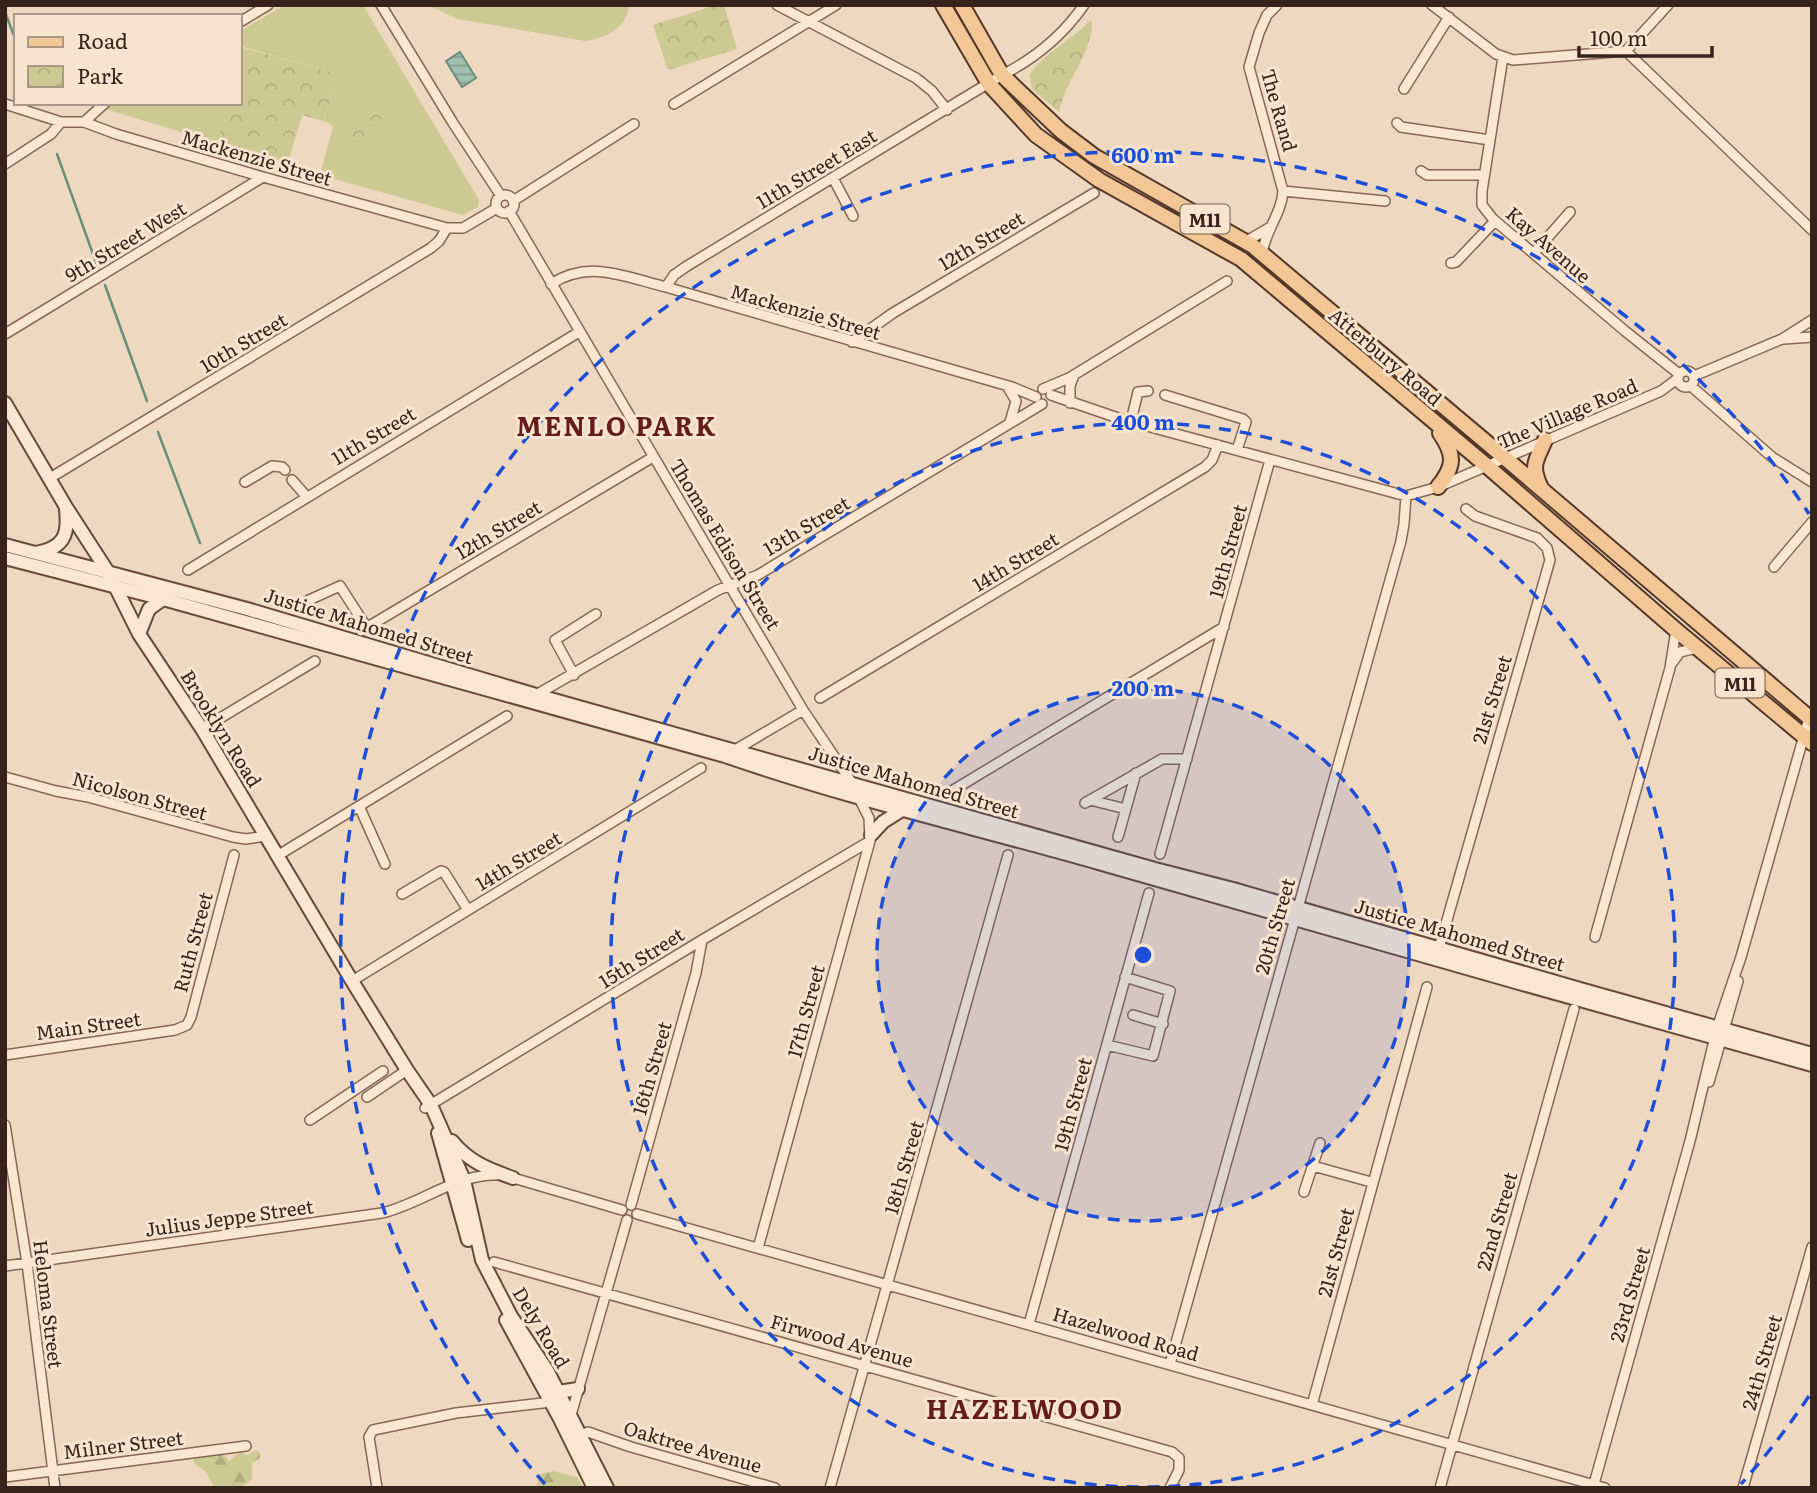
<svg xmlns="http://www.w3.org/2000/svg" width="1817" height="1493" viewBox="0 0 1817 1493" font-family="Literata,serif">
<style>
.grass{fill:#ccc993}
.forest{fill:url(#forest-firs)}
.park{fill:url(#park-crowns)}
.water{fill:url(#water-rules);stroke:#698e7e;stroke-width:2}
.lines{fill:none;stroke-linecap:round;stroke-linejoin:round}
.stream{stroke:#698e7e;stroke-width:2.5}
.street-casing{stroke:#876857;stroke-width:12}
.secondary-casing{stroke:#694a3a;stroke-width:16}
.primary-casing{stroke:#55382c;stroke-width:18}
.street{stroke:#f9e7d2;stroke-width:9}
.secondary{stroke:#f9e7d2;stroke-width:12}
.primary{stroke:#f3c695;stroke-width:14}
.ring{fill:none;stroke:#1d4ed8;stroke-width:3.5;stroke-dasharray:12 9}
.labels{text-anchor:middle;dominant-baseline:central;stroke-width:6;stroke-linejoin:round;paint-order:stroke}
.shield{fill:#f6e4ce;stroke:#705e51;stroke-width:2}
.shield-label{font-size:18px;font-weight:bold;fill:#36241c}
.street-label{font-size:19px;fill:#36241c;stroke:#f6e4ce}
.district-label{font-size:26px;font-weight:bold;letter-spacing:2px;fill:#641d1a;stroke:#f6e4ce}
.centre{fill:#1d4ed8;stroke:#f6e4ce;stroke-width:3.5}
.ring-label{font-size:21px;text-anchor:middle;font-weight:bold;fill:#1d4ed8;stroke:#f6e4ce;stroke-width:6;stroke-linejoin:round;paint-order:stroke}
</style>
<defs>
<pattern id="forest-firs" width="22" height="20" patternUnits="userSpaceOnUse" patternTransform="scale(1.75)"><rect width="22" height="20" fill="#ccc993"/><path d="M5 1l3.5 6h-7zM16 11l3.5 6h-7z" fill="#b0ac7e"/></pattern>
<pattern id="park-crowns" width="20" height="18" patternUnits="userSpaceOnUse" patternTransform="scale(1.75)"><rect width="20" height="18" fill="#ccc993"/><path d="M2 6a3 3 0 1 1 6 0M12 15a3 3 0 1 1 6 0" fill="none" stroke="#b0ac7e"/></pattern>
<pattern id="water-rules" width="6" height="5" patternUnits="userSpaceOnUse" patternTransform="scale(1.75)"><rect width="6" height="5" fill="#a2c0b2"/><path d="M0 2.5h6" fill="none" stroke="#859c90"/></pattern>
</defs>
<rect width="100%" height="100%" fill="#eed8bf"/>
<path class="grass" d="M285,5H363L479,200L478,207L463,215L320,175L333,126L324,121L337,74L240,46V31Z
M428,5H629C627,28 606,38 585,41L457,19Z
M116,103H228L217,143L106,109Z"/>
<path class="forest" d="M257,1450L260,1453V1458L252,1463V1479L241,1488H215L206,1472L195,1464L191,1455C204,1455 222,1449 229,1461L240,1452L247,1455Z
M553,1471L577,1477L583,1488H536L540,1474Z"/>
<path class="park" d="M717,5H724L737,49L668,70L653,25Z
M1089,21L1092,22C1092,54 1065,81 1059,112L1033,90L1029,75C1044,53 1071,41 1089,21Z
M244,48L337,74L324,121L302,115L288,163L217,143L228,103H240V63Z
M368,111L383,113L380,124L371,140L363,142L352,137C351,123 356,117 368,111Z"/>
<path class="water" d="M460,52L476,78L462,87L446,61Z"/>
<g class="lines">
<path class="stream" d="M5,12L16,41
M57,154L98,268
M105,285L147,401
M158,432L200,543"/>
<defs>
<path id="street" d="M381,5L453,123L501,196
M777,5L916,78L932,91L947,110
M1432,5L1496,54L1513,60L1626,51L1668,5
M240,22L268,5
M1626,51L1812,230
M1503,57L1482,191V205L1493,219L1625,331L1679,374
M1404,89L1449,17
M5,104L61,122H84L116,134L263,177L447,228H463L497,208
M674,104L836,5
M84,122L105,103
M1397,123L1401,127L1490,140
M5,164L51,134L61,122
M1421,171L1427,175H1484
M833,178L853,216
M1283,191L1385,201
M496 204a9 9 0 1 1 18 0a9 9 0 1 1-18 0Z
M513,201L634,124
M509,211L803,710L852,783
M1245,242L1269,228
M1534,253L1570,212
M1262,254C1265,231 1282,213 1283,191L1249,67L1259,33L1267,15L1277,5
M1451,263L1456,262L1495,221
M551,284C590,259 625,277 666,287L1012,387L1036,397
M666,287L674,275L687,266L1002,75C1036,58 1063,35 1084,5
M5,334L263,177
M1784,339L1812,337
M852,342L893,313L1094,193
M1678 379a8 8 0 1 1 16 0a8 8 0 1 1-16 0Z
M1694,376L1782,339L1812,320
M1007,386L1016,401L1010,422
M1691,386L1772,457L1812,482
M1043,389L1069,378L1227,281
M1051,395L1121,419L1406,496L1438,487L1661,391L1677,379
M1165,395L1243,419L1246,422L1237,450
M1070,403V386L1074,375
M1131,421L1138,392L1148,391
M50,478L431,248L439,241L447,228
M292,480L306,496
M245,482L272,466L282,467L285,470
M1774,567L1812,522
M188,570L579,332
M309,600L340,586L367,628
M361,631L653,457
M1672,663L1680,652L1697,648
M574,675L555,640L596,614
M536,695L718,590L758,575L1042,404
M820,698L1205,467L1212,460L1218,445
M202,729L315,661
M735,750L803,710
M5,777L56,791L88,797L233,837L246,839L266,836
M945,795L1224,627
M1090,800L1126,809
M1085,803L1162,759H1187
M359,806L385,864
M1118,837L1136,773
M1160,854L1270,460
M277,856L507,716
M402,894L441,871L444,872L468,910
M1595,937L1670,668L1676,630
M1439,948L1550,560L1547,548L1537,538L1475,516L1466,509
M352,981L701,768
M1133,1015L1163,1024
M1107,1045L1153,1056L1170,991L1125,977
M5,1055L175,1030L187,1025L191,1017L234,855
M1709,1082L1738,981
M367,1097L407,1070
M425,1108L702,940L870,841
M310,1120L383,1071
M5,1125L27,1263L55,1488
M1313,1166L1371,1182
M510,1177L622,1210
M1304,1192L1320,1143
M631,1205L696,973L702,940
M637,1214L1605,1488
M758,1248L870,841L869,818L858,796
M494,1262L1172,1452L1179,1458V1470L1170,1488
M5,1266L382,1213C421,1204 455,1174 497,1175
M1029,1324L1149,893
M1170,1364L1401,541L1404,524L1406,496
M1312,1405L1427,987
M571,1415L627,1220
M581,1436L588,1432L631,1447L775,1488
M5,1477L246,1446
M1594,1484L1690,1141L1717,1028L1741,957L1809,718
M377,1488L369,1437L373,1430L456,1413L551,1402
M830,1488L1008,855
M1440,1488L1574,1009
M1743,1488L1812,1247"/>
<path id="secondary" d="M5,403L66,507L108,572L139,634L202,729L352,981L407,1070L431,1105L464,1180L482,1260L511,1316L547,1370L607,1488
M5,545L247,609L536,695L1155,869L1233,889L1580,989L1812,1054
M36,553C63,548 69,536 66,510
M5,558L163,599L725,756C849,799 976,828 1102,864C1338,931 1575,1000 1812,1065
M139,634L149,609L163,599
M871,835L883,822L902,810
M438,1133L468,1240
M452,1141C469,1162 488,1169 513,1178
M506,1320L560,1419L594,1488
M558,1392L578,1389"/>
<path id="primary" d="M943,5L989,84L1036,135L1099,180L1241,259L1487,466L1676,630L1812,743
M962,5L1002,75L1061,131L1094,156L1253,246L1505,458L1812,720
M1438,487C1455,466 1455,455 1440,433
M1541,488C1530,465 1536,461 1545,440"/>
</defs>
<use href="#street" class="street-casing"/>
<use href="#secondary" class="secondary-casing"/>
<use href="#primary" class="primary-casing"/>
<use href="#street" class="street"/>
<use href="#secondary" class="secondary"/>
<use href="#primary" class="primary"/>
</g>
<circle cx="1143" cy="955" r="266" fill="#1d4ed8" fill-opacity=".12"/>
<g class="ring">
<circle cx="1143" cy="955" r="266"/>
<circle cx="1143" cy="955" r="532"/>
<path d="M1809 1396A799 799 0 0 1 1741 1484M545 1484A799 799 0 1 1 1809 514"/>
</g>
<g class="labels">
<g class="shield">
<rect x="1180.5" y="204.5" width="49" height="29" rx="5"/>
<rect x="1715.5" y="668.5" width="49" height="29" rx="5"/>
</g>
<g class="shield-label">
<text x="1205" y="219">M11</text>
<text x="1740" y="683">M11</text>
</g>
<g class="street-label">
<text transform="translate(1280 110) rotate(74)">The Rand</text>
<text transform="translate(257 157) rotate(16)">Mackenzie Street</text>
<text transform="translate(816 168) rotate(-31)">11th Street East</text>
<text transform="translate(981 240) rotate(-31)">12th Street</text>
<text transform="translate(125 241) rotate(-31)">9th Street West</text>
<text transform="translate(1549 244) rotate(41)">Kay Avenue</text>
<text transform="translate(806 311) rotate(16)">Mackenzie Street</text>
<text transform="translate(243 342) rotate(-31)">10th Street</text>
<text transform="translate(1386 356) rotate(40)">Atterbury Road</text>
<text transform="translate(1567 413) rotate(-23)">The Village Road</text>
<text transform="translate(373 435) rotate(-31)">11th Street</text>
<text transform="translate(806 525) rotate(-31)">13th Street</text>
<text transform="translate(498 529) rotate(-31)">12th Street</text>
<text transform="translate(726 544) rotate(59)">Thomas Edison Street</text>
<text transform="translate(1227 551) rotate(-75)">19th Street</text>
<text transform="translate(1015 561) rotate(-31)">14th Street</text>
<text transform="translate(369 625) rotate(17)">Justice Mahomed Street</text>
<text transform="translate(1491 699) rotate(-73)">21st Street</text>
<text transform="translate(222 728) rotate(58)">Brooklyn Road</text>
<text transform="translate(914 781) rotate(16)">Justice Mahomed Street</text>
<text transform="translate(140 795) rotate(15)">Nicolson Street</text>
<text transform="translate(518 860) rotate(-31)">14th Street</text>
<text transform="translate(1274 926) rotate(-74)">20th Street</text>
<text transform="translate(1460 934) rotate(16)">Justice Mahomed Street</text>
<text transform="translate(192 942) rotate(-75)">Ruth Street</text>
<text transform="translate(641 957) rotate(-32)">15th Street</text>
<text transform="translate(805 1011) rotate(-75)">17th Street</text>
<text transform="translate(88 1025) rotate(-8)">Main Street</text>
<text transform="translate(651 1068) rotate(-74)">16th Street</text>
<text transform="translate(1072 1104) rotate(-75)">19th Street</text>
<text transform="translate(903 1167) rotate(-74)">18th Street</text>
<text transform="translate(229 1217) rotate(-8)">Julius Jeppe Street</text>
<text transform="translate(1496 1221) rotate(-74)">22nd Street</text>
<text transform="translate(1335 1252) rotate(-75)">21st Street</text>
<text transform="translate(1629 1294) rotate(-74)">23rd Street</text>
<text transform="translate(49 1304) rotate(83)">Heloma Street</text>
<text transform="translate(542 1327) rotate(59)">Dely Road</text>
<text transform="translate(1126 1333) rotate(16)">Hazelwood Road</text>
<text transform="translate(842 1340) rotate(16)">Firwood Avenue</text>
<text transform="translate(1761 1362) rotate(-74)">24th Street</text>
<text transform="translate(123 1444) rotate(-7)">Milner Street</text>
<text transform="translate(693 1446) rotate(16)">Oaktree Avenue</text>
</g>
<g class="district-label">
<text x="617" y="424">MENLO PARK</text>
<text x="1025" y="1407">HAZELWOOD</text>
</g>
</g>
<circle cx="1143" cy="955" r="10" class="centre"/>
<g class="ring-label">
<text x="1143" y="163">600 m</text>
<text x="1143" y="430">400 m</text>
<text x="1143" y="696">200 m</text>
</g>
<rect width="1817" height="1493" fill="none" stroke="#36241c" stroke-width="14"/>
<rect x="14" y="14" width="228" height="91" fill="#f6e4ce" stroke="#a99787" stroke-width="2"/>
<rect x="28" y="37" width="35" height="10" fill="#f3c695" stroke="#a99787" stroke-width="2"/>
<text x="77" y="49" font-size="21" fill="#36241c">Road</text>
<rect x="28" y="66" width="35" height="21" fill="url(#park-crowns)" stroke="#a99787" stroke-width="2"/>
<text x="77" y="84" font-size="21" fill="#36241c">Park</text>
<path d="M1579 46v10h133v-10" fill="none" stroke="#36241c" stroke-width="3.5"/>
<text x="1590" y="46" font-size="21" fill="#36241c" stroke="#f6e4ce" stroke-width="5" paint-order="stroke">100 m</text>
</svg>
